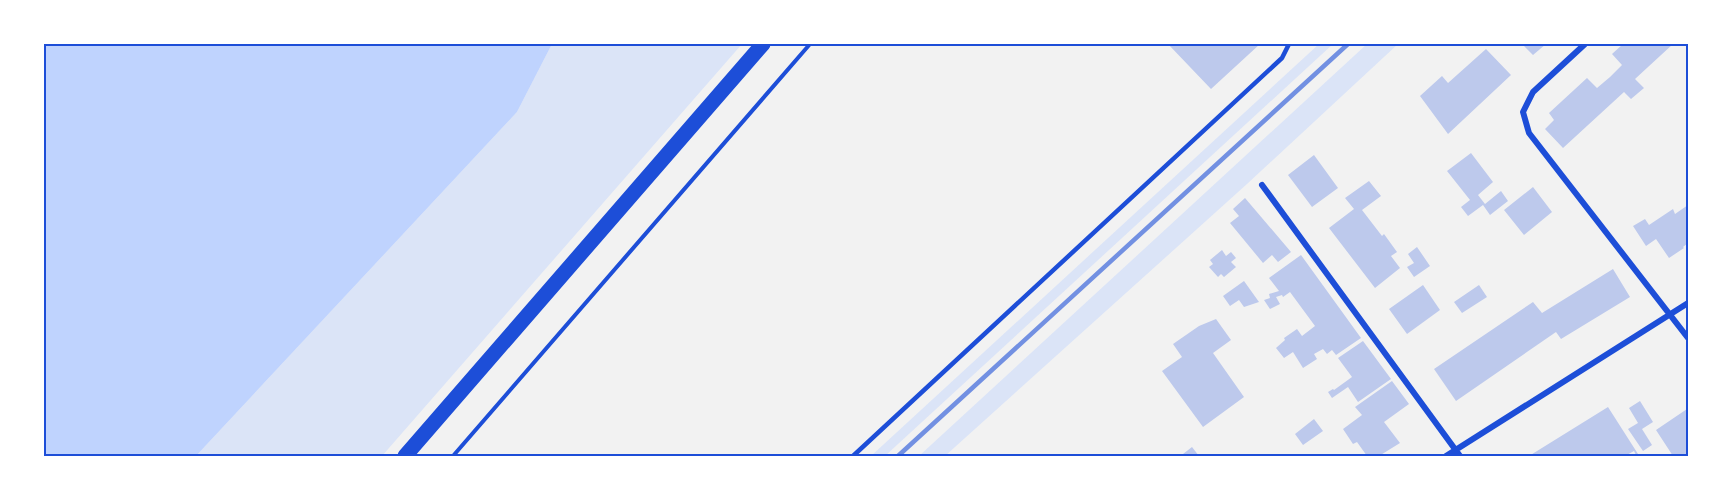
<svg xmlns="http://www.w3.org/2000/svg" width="1732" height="500" viewBox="0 0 1732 500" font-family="Barlow,sans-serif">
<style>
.green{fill:#dbe4f7}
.water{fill:#bfd3fe}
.building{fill:#bdc9ec}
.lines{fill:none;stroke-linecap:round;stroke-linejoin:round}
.path{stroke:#1d4ed8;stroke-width:4}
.service{stroke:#1d4ed8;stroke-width:4.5}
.minor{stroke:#1d4ed8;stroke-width:6}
.primary{stroke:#1d4ed8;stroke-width:15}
.rail{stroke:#7290e2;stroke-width:4.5}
.neatline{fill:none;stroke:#1d4ed8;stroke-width:2}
</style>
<rect width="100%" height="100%" fill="#f2f2f2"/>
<path class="green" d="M552,44H742L382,456H196L517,112Z
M1319,44H1333L885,456H871Z
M1367,44H1398L1247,184L945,456H919Z"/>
<path class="water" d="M44,44H552L517,112L196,456H44Z"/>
<path class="building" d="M1168,44H1260L1211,89Z
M1522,44H1546L1533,55Z
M1623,44H1673L1635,79L1644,88L1631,99L1624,92L1563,148L1545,129L1554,120L1549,113L1587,78L1597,88L1610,77L1622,65L1612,54Z
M1486,49L1511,75L1448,134L1420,96L1442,76L1448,83Z
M1471,153L1493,182L1478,195L1485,204L1501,191L1508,201L1490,215L1483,205L1468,216L1461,207L1470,200L1447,171Z
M1314,155L1338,188L1312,207L1288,175Z
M1369,181L1381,196L1362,210L1382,236L1384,234L1397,252L1391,256L1400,268L1375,288L1329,228L1354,209L1345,198Z
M1533,187L1552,212L1524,235L1504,210Z
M1245,198L1291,252L1278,262L1272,255L1263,263L1230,223L1239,216L1233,209Z
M1688,205V243L1683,247L1684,248L1669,258L1656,239L1646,246L1633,226L1645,219L1649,225L1673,209L1675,214Z
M1417,247L1430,266L1414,277L1407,267L1414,263L1408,254Z
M1222,250L1226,256L1231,252L1236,258L1231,262L1236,267L1224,277L1221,274L1218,277L1209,267L1213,264L1210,260Z
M1301,255L1361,338L1336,355L1332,350L1327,354L1323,349L1314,354L1317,359L1303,368L1293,352L1284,358L1276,348L1285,340L1284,338L1297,329L1302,336L1315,326L1290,292L1283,297L1282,295L1276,297L1280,304L1270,309L1264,300L1270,298L1269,294L1279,291L1269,278Z
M1613,269L1630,297L1561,339L1556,332L1456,401L1434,369L1533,302L1542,313Z
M1244,281L1259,302L1244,307L1239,300L1230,306L1223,296Z
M1423,285L1440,310L1407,334L1389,309Z
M1479,285L1487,297L1462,313L1454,302Z
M1216,319L1231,340L1213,353L1244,397L1203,427L1162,371L1182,357L1173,344L1199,326Z
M1363,341L1391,379L1358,402L1348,387L1332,398L1328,392L1333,389L1334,390L1352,377L1338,358Z
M1392,381L1409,404L1384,422L1400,443L1379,456H1367L1357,442L1353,444L1343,429L1362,415L1355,407Z
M1640,401L1653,422L1642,429L1652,445L1643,451L1628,429L1638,423L1629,408Z
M1608,407L1638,454L1636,455L1634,451L1625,456H1529Z
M1687,409L1688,411V456H1673L1656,430Z
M1314,419L1323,431L1303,445L1295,434Z
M1192,447L1199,456H1185L1183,454Z"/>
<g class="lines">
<path class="path" d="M453,456L810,44"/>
<path class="service" d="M853,456L1282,58L1289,44"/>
<path class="minor" d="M1585,44L1533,92L1523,112L1529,133L1688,338
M1262,185L1460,456
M1446,456L1688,303"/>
<path class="primary" d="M405,456L763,44"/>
<path class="rail" d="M898,456L1348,44"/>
</g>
<rect width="1732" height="500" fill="none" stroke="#ffffff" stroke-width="90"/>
<rect x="45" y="45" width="1642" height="410" class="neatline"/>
</svg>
